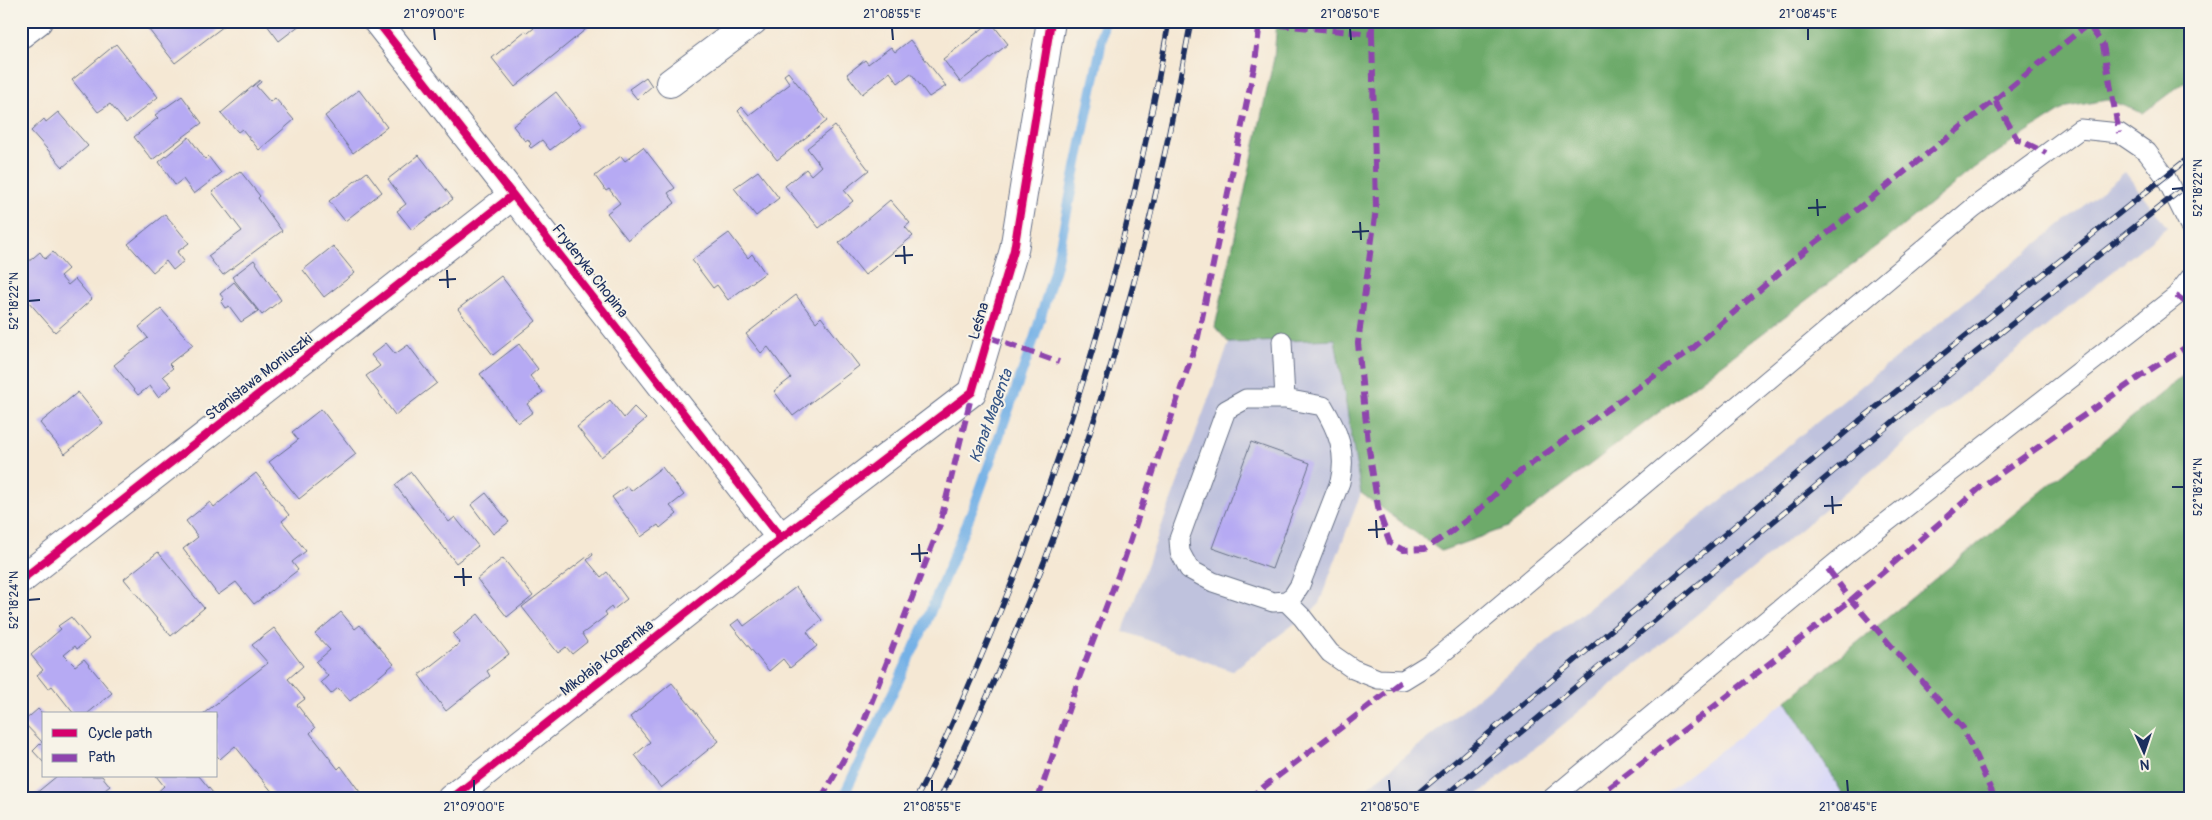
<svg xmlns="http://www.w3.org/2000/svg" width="2212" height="820" viewBox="0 0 2212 820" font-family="Pangolin,sans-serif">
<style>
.built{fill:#d7d7f8}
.industrial{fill:#bfc2dd}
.forest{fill:#6daa6b;stroke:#446c64}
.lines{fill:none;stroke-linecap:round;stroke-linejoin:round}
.stream{stroke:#74b1e6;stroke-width:10}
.building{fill:#b6aaf3}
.lane-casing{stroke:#677087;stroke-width:21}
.street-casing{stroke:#677087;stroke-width:30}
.lane{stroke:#fff;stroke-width:19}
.street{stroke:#fff;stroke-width:28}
.rail-casing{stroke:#1b2f5e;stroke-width:5.5}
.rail{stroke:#f7f3e8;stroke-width:4;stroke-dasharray:11;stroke-linecap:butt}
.quiet{stroke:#8e44ad;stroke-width:6;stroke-dasharray:12 6;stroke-linecap:butt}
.cycleway-casing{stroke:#f7f3e8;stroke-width:11}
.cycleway{stroke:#d6006c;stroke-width:8}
.ticks{fill:none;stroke:#1b2f5e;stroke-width:2}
.labels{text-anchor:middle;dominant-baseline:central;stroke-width:4;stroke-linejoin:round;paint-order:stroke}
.street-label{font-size:15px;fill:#1b2f5e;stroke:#f7f3e8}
.water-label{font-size:16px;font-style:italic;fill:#365687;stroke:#f7f3e8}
.neatline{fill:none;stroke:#1b2f5e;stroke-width:2}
.ticks-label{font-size:12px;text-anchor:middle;fill:#1b2f5e}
</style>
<rect width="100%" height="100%" fill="#f7f3e8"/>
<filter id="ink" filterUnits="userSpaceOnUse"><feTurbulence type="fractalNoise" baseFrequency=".02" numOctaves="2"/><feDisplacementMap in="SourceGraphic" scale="10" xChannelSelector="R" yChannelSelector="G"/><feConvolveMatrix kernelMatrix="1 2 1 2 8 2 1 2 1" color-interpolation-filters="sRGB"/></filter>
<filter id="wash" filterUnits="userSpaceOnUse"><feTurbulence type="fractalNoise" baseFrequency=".0096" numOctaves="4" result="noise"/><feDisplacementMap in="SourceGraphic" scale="20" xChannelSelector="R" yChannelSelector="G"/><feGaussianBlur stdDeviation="1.12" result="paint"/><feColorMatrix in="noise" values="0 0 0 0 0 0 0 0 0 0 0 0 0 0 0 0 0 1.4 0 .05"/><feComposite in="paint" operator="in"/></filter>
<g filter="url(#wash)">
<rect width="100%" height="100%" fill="#f5e8d4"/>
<path class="built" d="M1786,701L1846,799H1657Z"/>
<path class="industrial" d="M2125,172L2167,227L1473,799H1353Z
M1335,339L1361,493L1318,606L1232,671L1123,631L1229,343Z"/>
<path class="forest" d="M1277,21H2191V77L2143,113L2107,100L2067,107L2017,139L1969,172L1888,238L1508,527L1441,551L1361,493L1335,339L1229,343L1215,327L1274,58Z
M2191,369V799H1846L1786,701Z"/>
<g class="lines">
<path class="stream" d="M842,799L925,625L976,501L1035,336L1056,265L1100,51L1104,21"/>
</g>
<g id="blocks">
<path class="building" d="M142,21H220L224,26L175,63Z
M264,21H305L279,41Z
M528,21H596L515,87L492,58L525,31L528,33L534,28Z
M991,22L1008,44L960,82L943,59Z
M910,40L946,86L929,97L911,73L898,83L890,72L862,94L847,74L865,60L868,64L891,47L895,52Z
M116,44L158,97L126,123L110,104L98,112L72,80Z
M788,72L827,121L777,160L738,111L742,107L749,115L790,84L784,75Z
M646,77L652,86L637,99L629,89Z
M260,80L261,82L256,86L270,102L275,98L294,120L259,150L242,129L238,132L221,113Z
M359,90L387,127L353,153L325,116Z
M556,92L582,126L550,150L542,140L531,148L529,146L531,144L528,139L525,141L513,126Z
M182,96L202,123L152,160L134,137L158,118L155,115Z
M58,112L88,146L63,167L31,131L44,119L46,122Z
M835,126L869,170L844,190L853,201L819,228L785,186L806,169L811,175L821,166L807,148Z
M189,137L205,159L208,156L221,173L194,194L183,179L175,185L159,162Z
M643,147L675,188L668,193L675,203L628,240L607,213L620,203L609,189L606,191L595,176L621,156L625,161Z
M419,155L453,199L412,230L397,211L406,204L388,179Z
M240,171L260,196L258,198L282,231L223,275L208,256L242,231L212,192Z
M758,171L779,198L756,216L734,188Z
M367,172L382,192L345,221L329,201Z
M890,200L910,223L905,227L913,236L865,275L839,243Z
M165,214L189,243L177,252L184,261L173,270L166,261L153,272L128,244Z
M729,233L748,258L752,254L765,273L728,300L717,285L713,288L692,260Z
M333,246L355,273L324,297L303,270Z
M40,252L45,259L53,252L68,269L60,276L68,285L75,279L92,299L55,332L21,293V268Z
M254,260L281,300L262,315L232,277Z
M501,276L536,321L493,355L458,309Z
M234,282L258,311L241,322L229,306L225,308L221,302L224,299L220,294Z
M796,295L816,322L821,317L859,366L793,416L774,391L791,378L768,347L761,353L746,334Z
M161,309L193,345L169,364L173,368L163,376L172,386L158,397L150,386L138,395L114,365L148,338L139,327Z
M386,343L395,354L408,345L437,383L395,415L366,376L380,366L371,355Z
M519,344L538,369L530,376L543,392L527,404L533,412L518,423L480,374Z
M78,392L103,423L65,454L40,423Z
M610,400L624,418L634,407L646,419L633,430L634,431L601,457L577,427Z
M321,409L356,454L299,499L269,462L298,440L292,432Z
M1251,442L1310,463L1272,569L1212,548Z
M662,467L684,495L670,506L677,514L660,528L658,525L641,537L612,497L627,486L631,491Z
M411,472L449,522L455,517L478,546L456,563L395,485Z
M256,473L289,515L282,521L306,551L292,562L298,570L254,604L236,582L218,595L183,549L198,537L186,521L210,502L214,507Z
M486,493L509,522L493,534L471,505Z
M158,552L204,608L171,636L124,579Z
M592,553L593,555L587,560L601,577L607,572L627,599L613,610L611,607L605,612L607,615L582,634L587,642L572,654L566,647L558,653L522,607Z
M503,558L533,596L507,617L477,579Z
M796,587L822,620L807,632L817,646L790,668L783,659L769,671L731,625L739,619L744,626Z
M341,612L355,629L360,625L394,664L350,701L338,688L331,694L321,682L328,676L316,662L330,650L315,634Z
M478,614L509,654L487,671L490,676L446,711L419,675L460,643L453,634Z
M71,617L89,639L77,649L75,646L64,655L75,666L84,659L112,693L87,714H74L52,686L48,689L37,675L43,670L31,655L61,629L58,626Z
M274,628L303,666L288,679L305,699L297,705L315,728L310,733L338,769L341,766L365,799H278L235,746L220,759L216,755V714H203L268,663L252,645Z
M672,683L719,741L661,788L635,755L650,742L630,717Z
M38,709L44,715V763L33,751L42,742L23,722Z
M57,776H102L110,786L94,799H29Z
M156,776H199L218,799H154L152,797L164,786Z"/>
</g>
</g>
<g filter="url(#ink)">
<use href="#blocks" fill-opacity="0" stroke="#677087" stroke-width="1"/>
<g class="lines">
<defs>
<path id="lane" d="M1282,341L1285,399
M1286,601L1293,596L1300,585L1340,482C1347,453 1338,431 1323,406L1285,399H1246L1226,410L1179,539L1180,552L1189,569L1213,582L1273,602L1286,601L1302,617L1330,653L1353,669L1378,679L1403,680L1429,664L1479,623L1974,207L2080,129L2119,133L2147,152L2165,176L2191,228
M1551,799L1850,551L2176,296L2191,277"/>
<path id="street" d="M377,21L781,538
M21,34L38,21
M670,83L753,21
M21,580L513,195
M451,799L781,538L972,392L1014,250L1051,21"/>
</defs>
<use href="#lane" class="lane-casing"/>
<use href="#street" class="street-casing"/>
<use href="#lane" class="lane"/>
<use href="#street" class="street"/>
<defs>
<path id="rail" d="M916,799C942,749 964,697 986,645C1072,445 1132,236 1169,21
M940,799C977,719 1014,640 1046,557C1113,384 1158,204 1191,21
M1411,799L1859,421L2191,156
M1441,799L1974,354L2191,182"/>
</defs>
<use href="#rail" class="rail-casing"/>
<use href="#rail" class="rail"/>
<path class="quiet" d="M1260,23L1372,34V21
M1372,34L1376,209L1358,343L1368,443L1379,513L1390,543L1403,550L1425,549L1451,532L1477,512L1514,476L1692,349L1796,258L1995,100L2017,139L2046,153
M1995,100L2088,24L2103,45L2119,133
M2176,296L2191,305
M989,337L1059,362
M1828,569L1851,600L1963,728L1995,799
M821,799L861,729L939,528L972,393
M1038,799L1079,678L1124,560L1198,337L1255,63L1260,21
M1248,799L1403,680
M1595,799L1851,600L1981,487L2142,375L2191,344"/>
<defs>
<path id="cycleway" d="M377,21L781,538
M21,580L513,195
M451,799L781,538L972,392L1014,250L1051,21"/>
</defs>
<use href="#cycleway" class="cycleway-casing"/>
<use href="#cycleway" class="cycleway"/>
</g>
</g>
<path class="ticks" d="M434,28L435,40M892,28L893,40M1350,28L1351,40M1808,28V40M2172,189L2184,188M1817,199L1818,216M1808,208L1826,207M1360,222L1361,240M1352,232L1369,231M904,246L905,264M895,256L913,255M447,270L448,288M439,280L456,279M28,301L40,300M2172,487H2184M1832,496L1833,514M1824,506L1842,505M1376,520L1377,538M1368,530L1385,529M919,544L920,562M911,554L928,553M463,568L464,586M454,577H472M28,600L40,599M474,780V792M932,780V792M1389,780L1390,792M1847,780L1848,792"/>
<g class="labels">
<g class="street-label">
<text transform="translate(590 271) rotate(52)">Fryderyka Chopina</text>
<text transform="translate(979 321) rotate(-74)">Leśna</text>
<text transform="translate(259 377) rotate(-38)">Stanisława Moniuszki</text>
<text transform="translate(607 658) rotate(-38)">Mikołaja Kopernika</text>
</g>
<g class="water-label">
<text transform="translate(991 416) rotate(-70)">Kanał Magenta</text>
</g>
</g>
<rect width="2212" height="820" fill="none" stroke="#f7f3e8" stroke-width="55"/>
<rect x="42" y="712" width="175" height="65" fill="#f7f3e8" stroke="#9fa5b1"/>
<rect x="52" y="729" width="25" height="8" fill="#d6006c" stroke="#9fa5b1"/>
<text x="88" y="738" font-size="15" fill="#1b2f5e">Cycle path</text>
<rect x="52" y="754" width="25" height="8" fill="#8e44ad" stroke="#9fa5b1"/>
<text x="88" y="762" font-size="15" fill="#1b2f5e">Path</text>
<g transform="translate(2144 752) rotate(177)" stroke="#f7f3e8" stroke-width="4" paint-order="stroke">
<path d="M0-4L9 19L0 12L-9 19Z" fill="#1b2f5e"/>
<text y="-8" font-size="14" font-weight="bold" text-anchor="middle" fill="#1b2f5e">N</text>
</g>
<rect x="28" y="28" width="2156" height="764" class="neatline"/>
<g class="ticks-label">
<text x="434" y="18">21°09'00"E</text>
<text x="892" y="18">21°08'55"E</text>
<text x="1350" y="18">21°08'50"E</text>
<text x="1808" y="18">21°08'45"E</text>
<text transform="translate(2198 188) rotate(-90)" y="4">52°18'22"N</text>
<text transform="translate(14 301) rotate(-90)" y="4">52°18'22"N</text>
<text transform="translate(2198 487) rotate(-90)" y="4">52°18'24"N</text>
<text transform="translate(14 600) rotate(-90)" y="4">52°18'24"N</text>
<text x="474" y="811">21°09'00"E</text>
<text x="932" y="811">21°08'55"E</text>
<text x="1390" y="811">21°08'50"E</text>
<text x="1848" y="811">21°08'45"E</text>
</g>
</svg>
